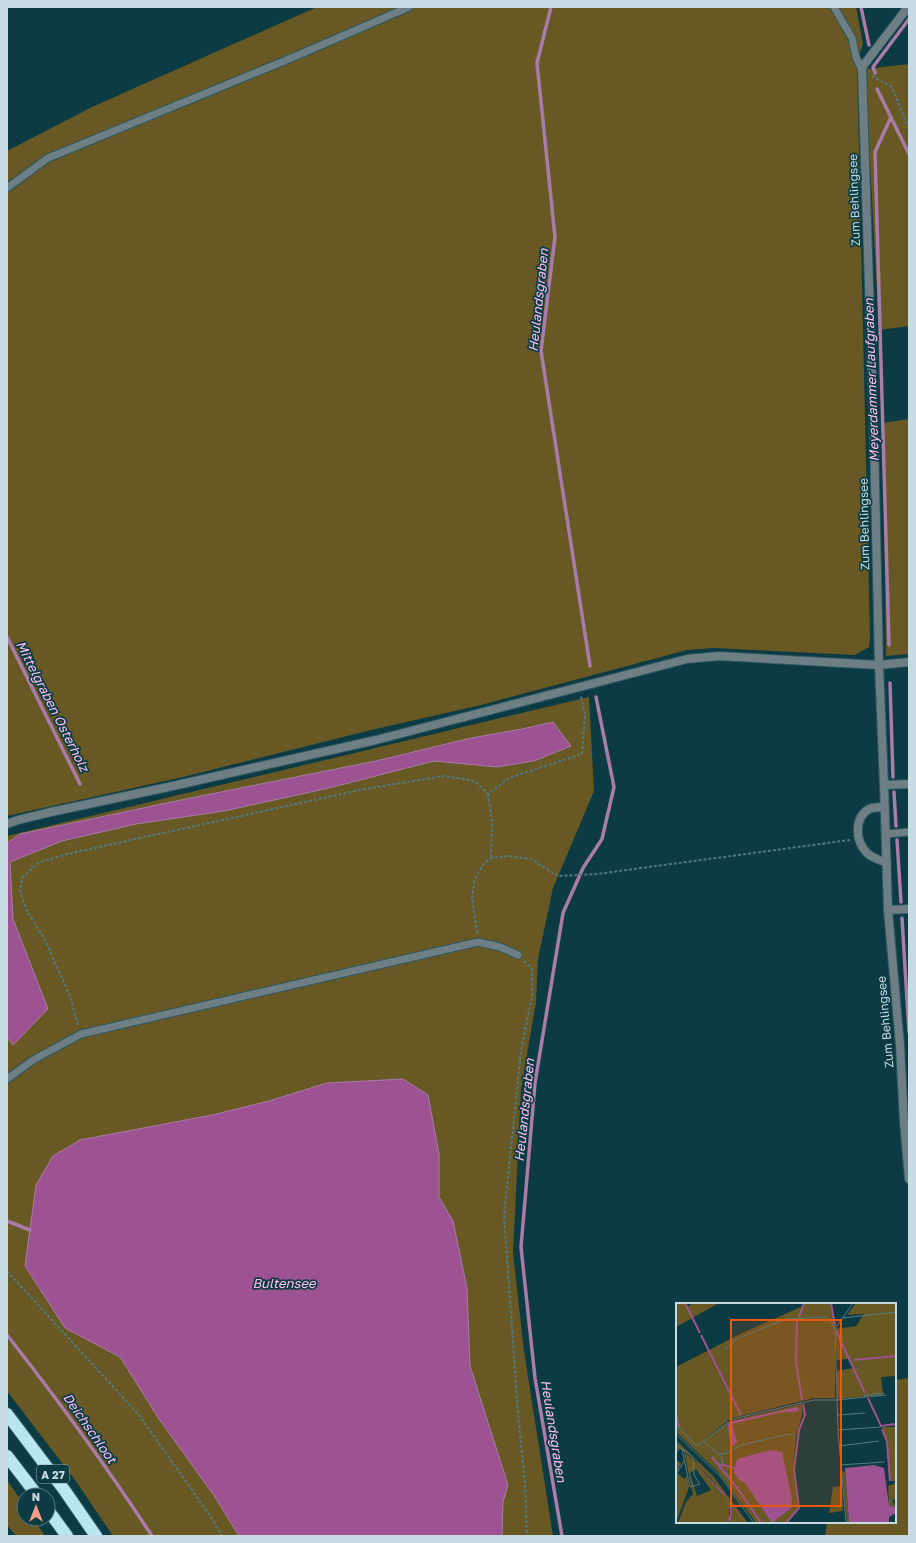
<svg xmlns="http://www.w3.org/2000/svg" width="916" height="1543" viewBox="0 0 916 1543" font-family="'Golos Text',sans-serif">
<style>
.green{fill:#675824}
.water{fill:#9d5391;stroke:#a97ca9}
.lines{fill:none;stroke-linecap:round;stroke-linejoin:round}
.stream{stroke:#a97ca9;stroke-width:3.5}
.service-casing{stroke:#2d5860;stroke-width:9}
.minor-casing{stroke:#2d5860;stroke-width:10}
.motorway-casing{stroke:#2d5860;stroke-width:14}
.path{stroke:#547a81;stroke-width:2;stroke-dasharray:3 2;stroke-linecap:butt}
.service{stroke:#6d7f84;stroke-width:7}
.minor{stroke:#6d7f84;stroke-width:8}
.motorway{stroke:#b8e7f2;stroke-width:12}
.labels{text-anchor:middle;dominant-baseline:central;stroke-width:3.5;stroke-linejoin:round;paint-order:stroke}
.shield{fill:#0c3b44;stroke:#8eacb3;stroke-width:1}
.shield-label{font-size:11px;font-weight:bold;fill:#c6dce2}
.street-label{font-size:12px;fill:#c6dce2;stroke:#0c3b44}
.water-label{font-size:13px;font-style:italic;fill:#fdc0f1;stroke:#0c3b44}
.inset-river{fill:none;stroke:#9d5391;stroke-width:2}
.inset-road{fill:none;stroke:#567b83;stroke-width:1}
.view{fill:#e8590c;fill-opacity:0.15;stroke:#e8590c;stroke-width:2}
.inset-edge{fill:none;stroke:#c6dce2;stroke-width:2}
</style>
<rect width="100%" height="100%" fill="#0c3b44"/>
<path class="green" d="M317,7H856L863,44L857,62L870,639L869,647L855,655L714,648L687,650L481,705L367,731L183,777L7,816V151L92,107Z
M909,64V326L879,330L865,69Z
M909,419V654L886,656L883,423Z
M589,697L594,791L553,888L538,959L536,1002L521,1090L513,1253L524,1351L553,1536H113L75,1480L7,1391V1339L17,1349L7,1338V836Z
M909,1378V1536H825L827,1522H895V1380Z
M7,1480L24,1505V1519H33L45,1536H16L7,1525Z"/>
<path class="water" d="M553,722L571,746L534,761L497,767L434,761L329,788L224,811L136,824L62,841L10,862L13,919L48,1009L13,1045L7,1037V843L20,834L176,801L376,761L471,738L522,729Z
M403,1079L428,1095L439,1154V1197L453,1221L467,1288L470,1366L508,1485L503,1502L502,1536H239L215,1497L159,1419L120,1357L65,1328L25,1266L36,1185L53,1156L80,1140L212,1115L269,1101L327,1083Z"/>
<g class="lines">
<path class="stream" d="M551,7L537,63L555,237L541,351L590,666
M861,7L869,45
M875,73L873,67L909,19
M877,89L909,154
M7,637L80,784
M889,645L875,152L891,117
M890,683L893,777
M894,792L896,826
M897,840L901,902
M902,918L909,1032
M7,1221L30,1230
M7,1335C58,1400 107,1467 152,1536
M562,1536L535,1378L521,1247L535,1083L563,913L583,868L602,839L614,787L596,697"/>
<defs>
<path id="service" d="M834,7L852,38L856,57L862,70
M7,188L48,158L289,59L409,7
M886,834L909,832
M7,1079L33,1060L81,1034L478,942L500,947L518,955"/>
<path id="minor" d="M908,7L863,66L862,70L874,438L879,665L884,785L888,910L900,1045L904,1122L909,1179
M884,785L909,784
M885,807C880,807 874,807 869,809C854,818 855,841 867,853C872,858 880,860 887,863
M7,824L18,820L51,812L173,786L376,740L687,659L719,656L879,665L909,662
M888,910L909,909"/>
<path id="motorway" d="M7,1414L65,1491L96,1536
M7,1456L37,1495
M48,1510L67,1536"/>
</defs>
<use href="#service" class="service-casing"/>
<use href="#minor" class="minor-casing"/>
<use href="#motorway" class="motorway-casing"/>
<path class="path" d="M872,76L892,87L909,129
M488,794L492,822L491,858
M477,933L472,897L475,879L483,865L491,858L508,856L531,859L558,876L597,874L850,840
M524,961L532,969V996L521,1051L504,1215L518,1414L525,1483L527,1536
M78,1025L70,996L44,938L27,911L20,891L22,878L38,863L67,854L360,790L443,776L471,780L478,784L488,794L509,778L582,754L585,715L581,696
M7,1271L139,1415L211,1517L222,1536"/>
<use href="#service" class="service"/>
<use href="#minor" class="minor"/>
<use href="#motorway" class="motorway"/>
</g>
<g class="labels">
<rect class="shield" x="37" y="1465" width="32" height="18" rx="3"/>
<g class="shield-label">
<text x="53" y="1474">A 27</text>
</g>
<g class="street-label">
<text transform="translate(854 200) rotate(-92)">Zum Behlingsee</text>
<text transform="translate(864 524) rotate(-91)">Zum Behlingsee</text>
<text transform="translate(885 1022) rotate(-95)">Zum Behlingsee</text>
</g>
<g class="water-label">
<text transform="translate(538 300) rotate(-84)">Heulandsgraben</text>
<text transform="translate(871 380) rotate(-92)">Meyerdammer Laufgraben</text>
<text transform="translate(53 706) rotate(63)">Mittelgraben Osterholz</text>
<text transform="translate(524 1110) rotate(-84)">Heulandsgraben</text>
<text x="284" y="1283">Bultensee</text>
<text transform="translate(90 1428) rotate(55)">Deichschloot</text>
<text transform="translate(554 1431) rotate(81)">Heulandsgraben</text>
</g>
</g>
<g transform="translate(676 1303)">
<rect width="220" height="220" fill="#0c3b44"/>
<path d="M0,0H9L11,4L17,0H43L0,24ZM128,0H154L159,23V95H138L56,115L26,138L54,118L126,101V112L120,133L117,168L122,205L109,220H80L42,169L0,129V64L66,30L127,3ZM180,0H220V76L219,73L205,74L207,92L161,96V68L178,65L173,56L161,57L159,26L180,23L188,11L171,12ZM206,124H220V178H213L211,139ZM0,137L37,173L72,220H52L55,214L54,204L59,205L38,179L21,162L53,198V217L51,220H2L10,199L17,191L8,149L22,161L15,153L4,146L0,151ZM20,166L35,187L21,193L14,170ZM0,157L5,160L1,170L8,176L11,173L13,184L0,220ZM166,168L169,169L173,220H171ZM220,180V196L216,197L220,205L213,202L212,183ZM166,183L167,208L153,210L157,184Z" fill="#675824" fill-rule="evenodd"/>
<path d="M121,104L124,107L119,109H107L56,121L61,139L57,143L54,140L52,121L57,118ZM94,147L106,149L116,196L115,205L96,220L69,180L63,177L58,169L61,156ZM198,162L208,165L213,202L220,205V210L213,214V220H173L169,165ZM21,163L46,188L70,220L56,203L55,216L51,220L54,211L53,198Z" fill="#9d5391"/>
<path class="inset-river" d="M9,0L24,30M155,0L159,23M123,14L128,0M121,17L120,59L126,97M160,28L189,90M25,32L65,112M178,57L220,53M192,95L205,123L220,121M0,111L3,124M206,126L211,139L214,178M36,154L62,186L85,220M42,161L59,165M110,220L123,205L118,167L123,127L129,112L127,101"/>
<path class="inset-road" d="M166,15L220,9M159,26L177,0M48,46L61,36L110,16L149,14L155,18L159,26L162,127L170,220M189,94V92L208,90M161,112L189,110M0,122L21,143L57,116L138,97H161L210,92M162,127L205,124M0,131L44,173L78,220M27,138L45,153L47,161M0,142L12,150L17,156L18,172L24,181L14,184L6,146M163,143L203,138M43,151L51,150L65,142L112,131L117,132M164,162L208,159M0,172L8,158"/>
<path class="view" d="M55,17H165V203H55Z"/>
<rect width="220" height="220" class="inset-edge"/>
</g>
<rect width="916" height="1543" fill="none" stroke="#c6dce2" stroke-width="16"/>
<g transform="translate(36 1507)"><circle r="19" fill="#0c3b44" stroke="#567b83"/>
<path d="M0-3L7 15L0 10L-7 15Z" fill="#f49e8a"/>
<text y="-6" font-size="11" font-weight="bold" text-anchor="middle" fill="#c6dce2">N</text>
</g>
</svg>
